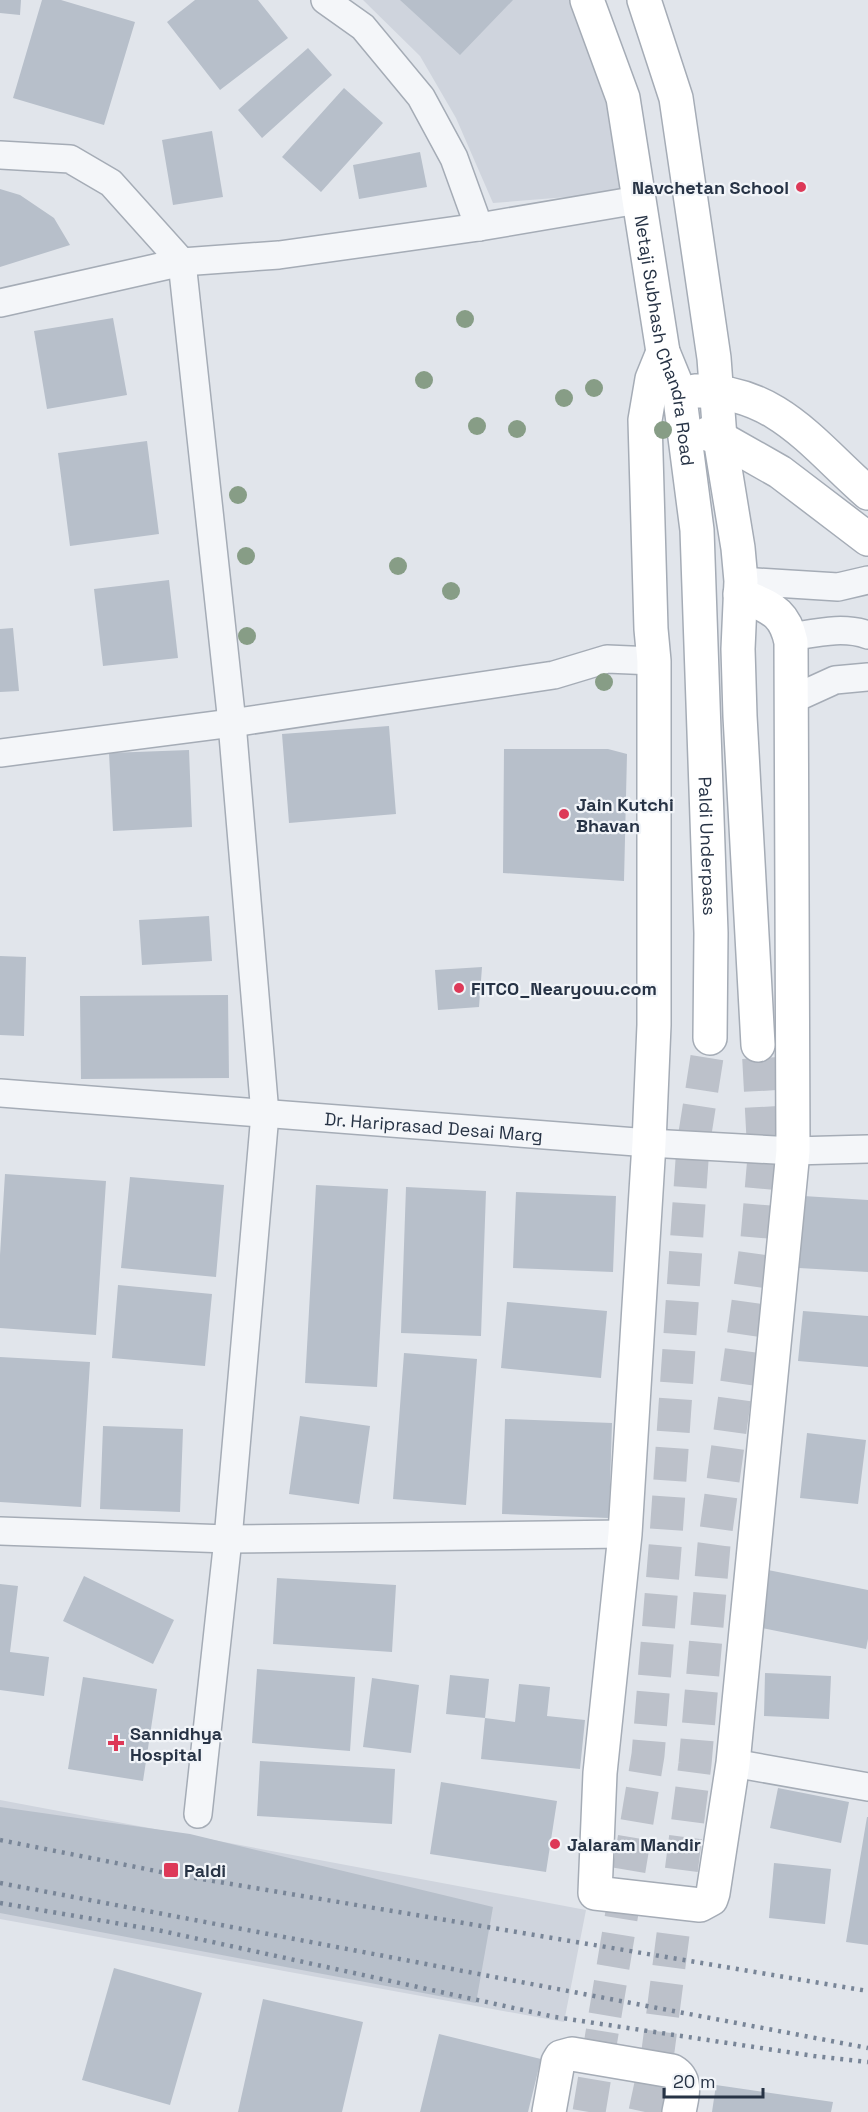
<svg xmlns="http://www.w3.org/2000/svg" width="868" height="2112" viewBox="0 0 868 2112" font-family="'Space Grotesk',sans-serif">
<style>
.built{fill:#cfd4dd}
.building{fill:#b7bfca}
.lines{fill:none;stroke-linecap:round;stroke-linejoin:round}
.secondary-tunnel{stroke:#bcc1ca;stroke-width:33;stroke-dasharray:33 16;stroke-linecap:butt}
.street-casing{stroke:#a5acb6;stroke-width:30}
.secondary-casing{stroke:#a5acb6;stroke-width:36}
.street{stroke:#f4f6f9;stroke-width:27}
.secondary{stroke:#fff;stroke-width:33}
.rail{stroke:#788597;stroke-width:4.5;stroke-dasharray:3 6;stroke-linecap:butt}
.tree{fill:#879d86}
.poi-dot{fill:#dd3958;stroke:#f1f4f8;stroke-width:2}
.labels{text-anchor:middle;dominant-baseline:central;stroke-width:4.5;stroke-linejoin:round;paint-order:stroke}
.poi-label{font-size:18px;font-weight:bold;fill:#273345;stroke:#f1f4f8;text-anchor:start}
.street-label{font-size:18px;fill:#273345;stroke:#f1f4f8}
</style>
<rect width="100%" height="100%" fill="#e1e5eb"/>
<path class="built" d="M363,0H588L642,191L493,203L456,118L420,56Z
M0,1800L586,1910L564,2022L0,1919Z"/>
<path class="building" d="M0,0H21L20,15L0,13Z
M42,0H61L135,22L104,125L13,98Z
M195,0H258L288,38L220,90L167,22Z
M400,0H513L460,55Z
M308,48L332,75L262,138L238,110Z
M344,88L383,123L321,192L282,157Z
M212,131L223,197L173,205L162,140Z
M420,152L427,187L359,199L353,165Z
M0,189L20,195L54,218L70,245L0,267Z
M113,318L127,395L47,409L34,331Z
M147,441L159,534L70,546L58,453Z
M169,580L178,658L103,666L94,589Z
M13,628L19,691L0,692V629Z
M389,726L396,814L289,823L282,734Z
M504,749H608L627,754L624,881L503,873Z
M189,750L192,827L113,831L109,753Z
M209,916L212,961L142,965L139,920Z
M0,956L26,957L24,1036L0,1035Z
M482,967L479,1007L438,1010L435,970Z
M228,995L229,1078L81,1079L80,996Z
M5,1174L106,1181L96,1335L0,1328V1255Z
M130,1177L224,1185L216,1277L121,1268Z
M316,1185L388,1189L377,1387L305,1383Z
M406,1187L486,1191L481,1336L401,1333Z
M516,1192L616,1196L613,1272L513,1268Z
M803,1196L868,1200V1272L799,1268Z
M118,1285L212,1294L205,1366L112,1358Z
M507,1302L607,1311L601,1378L501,1368Z
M803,1311L868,1316V1367L798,1361Z
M404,1353L477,1359L466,1505L393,1499Z
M0,1357L90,1362L81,1507L0,1502Z
M300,1416L370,1426L359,1504L289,1494Z
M505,1419L612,1423L609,1518L502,1514Z
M103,1426L183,1429L180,1512L100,1509Z
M807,1433L866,1440L858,1504L800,1498Z
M763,1569L868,1590V1639L866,1649L752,1626Z
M84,1576L174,1620L153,1664L63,1621Z
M277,1578L396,1585L392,1652L273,1644Z
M0,1584L18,1586L10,1652L49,1657L44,1696L0,1690Z
M257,1669L355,1677L350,1751L252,1743Z
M765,1673L831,1676L829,1719L764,1716Z
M450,1675L489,1679L485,1718L446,1714Z
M83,1677L157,1689L143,1781L68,1769Z
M372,1678L419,1685L411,1753L363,1747Z
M519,1684L550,1687L547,1716L585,1720L580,1769L481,1759L485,1718L515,1722Z
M260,1761L395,1769L392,1824L257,1816Z
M441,1782L557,1801L546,1872L430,1854Z
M778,1788L849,1802L841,1843L770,1828Z
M0,1807L190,1834L493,1907L476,2003L0,1913Z
M867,1817H868V1945L846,1942Z
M774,1863L831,1869L825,1924L769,1918Z
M114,1968L202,1993L170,2105L82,2080Z
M263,1999L363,2022L342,2112H238Z
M439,2034L541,2059L528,2112H420Z
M716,2085L833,2102L831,2112H712Z"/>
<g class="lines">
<path class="secondary-tunnel" d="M589,2112L648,1755L666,1536L693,1146L710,1038
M645,2112L658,2051L695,1764L714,1545L757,1238L764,1157L758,1045"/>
<defs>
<g id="street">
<path d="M325,0L363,27L421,97L454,158L479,227"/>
<path d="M0,155L70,159L111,183L182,262L232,723L265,1114L228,1539L198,1814"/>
<path d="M0,303L182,262L279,255L479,227L638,200"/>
<path d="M741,581L838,587L868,580"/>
<path d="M790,637C816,633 843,626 868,635"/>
<path d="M791,700L835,680L868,677"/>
<path d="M0,753L232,723L554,675L607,659L654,661"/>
<path id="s1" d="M0,1093L649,1143L793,1151L868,1149"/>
<path d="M0,1531L228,1539L625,1534"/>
<path d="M733,1763L868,1787"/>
</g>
<g id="secondary">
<path id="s2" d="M587,0L623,98L663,352L679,391L697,530L711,933L710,1038"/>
<path d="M644,0L676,98L714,358L720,438L738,548L741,581L738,649L740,716L758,1045"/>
<path d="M663,352L652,379L645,420L651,629L654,661V1025L649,1143L625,1534L600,1773L595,1893L700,1905L711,1899L713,1893L733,1763L793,1151L791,642C784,609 768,608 740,594"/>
<path d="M695,391C776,389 814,446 868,493"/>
<path d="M707,434L720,438L780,472L868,539"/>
<path d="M549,2112L558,2062L561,2057L572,2054L672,2071C688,2080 682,2096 679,2112"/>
</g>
</defs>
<use href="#street" class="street-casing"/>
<use href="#secondary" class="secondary-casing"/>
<use href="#street" class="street"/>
<use href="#secondary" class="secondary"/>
<path class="rail" d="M0,1840L166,1873L868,1991
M0,1883L868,2048
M0,1903L162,1931L555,2017L814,2056L868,2062"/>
</g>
<g class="tree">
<circle cx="465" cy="319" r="9"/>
<circle cx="424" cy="380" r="9"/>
<circle cx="594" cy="388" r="9"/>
<circle cx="564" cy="398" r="9"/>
<circle cx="477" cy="426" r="9"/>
<circle cx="517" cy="429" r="9"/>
<circle cx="663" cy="430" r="9"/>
<circle cx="238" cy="495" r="9"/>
<circle cx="246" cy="556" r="9"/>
<circle cx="398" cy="566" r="9"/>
<circle cx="451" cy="591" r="9"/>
<circle cx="247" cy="636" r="9"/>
<circle cx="604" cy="682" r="9"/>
</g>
<g class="poi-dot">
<circle cx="801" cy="187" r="6"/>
<circle cx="564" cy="814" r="6"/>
<circle cx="459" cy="988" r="6"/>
<path d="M113 1734h6v6h6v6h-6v6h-6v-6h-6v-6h6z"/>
<circle cx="555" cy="1844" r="6"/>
<rect x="163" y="1862" width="16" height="16" rx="3"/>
</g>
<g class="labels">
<g class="poi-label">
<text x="789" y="187" text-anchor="end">Navchetan School</text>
<text x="576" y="804">Jain Kutchi<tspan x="576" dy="21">Bhavan</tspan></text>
<text x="471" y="988">FITCO_Nearyouu.com</text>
<text x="130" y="1733">Sannidhya<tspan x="130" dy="21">Hospital</tspan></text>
<text x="567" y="1844">Jalaram Mandir</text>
<text x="184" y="1870">Paldi</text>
</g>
<g class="street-label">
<text stroke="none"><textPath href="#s2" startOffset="351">Netaji Subhash Chandra Road</textPath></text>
<text stroke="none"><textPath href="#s2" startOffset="860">Paldi Underpass</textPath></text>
<text stroke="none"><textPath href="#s1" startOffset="435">Dr. Hariprasad Desai Marg</textPath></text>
</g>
</g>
<path d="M664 2088v9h99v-9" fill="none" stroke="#273345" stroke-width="3"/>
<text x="673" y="2088" font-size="18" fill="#273345" stroke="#f1f4f8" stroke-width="4.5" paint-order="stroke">20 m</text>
</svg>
